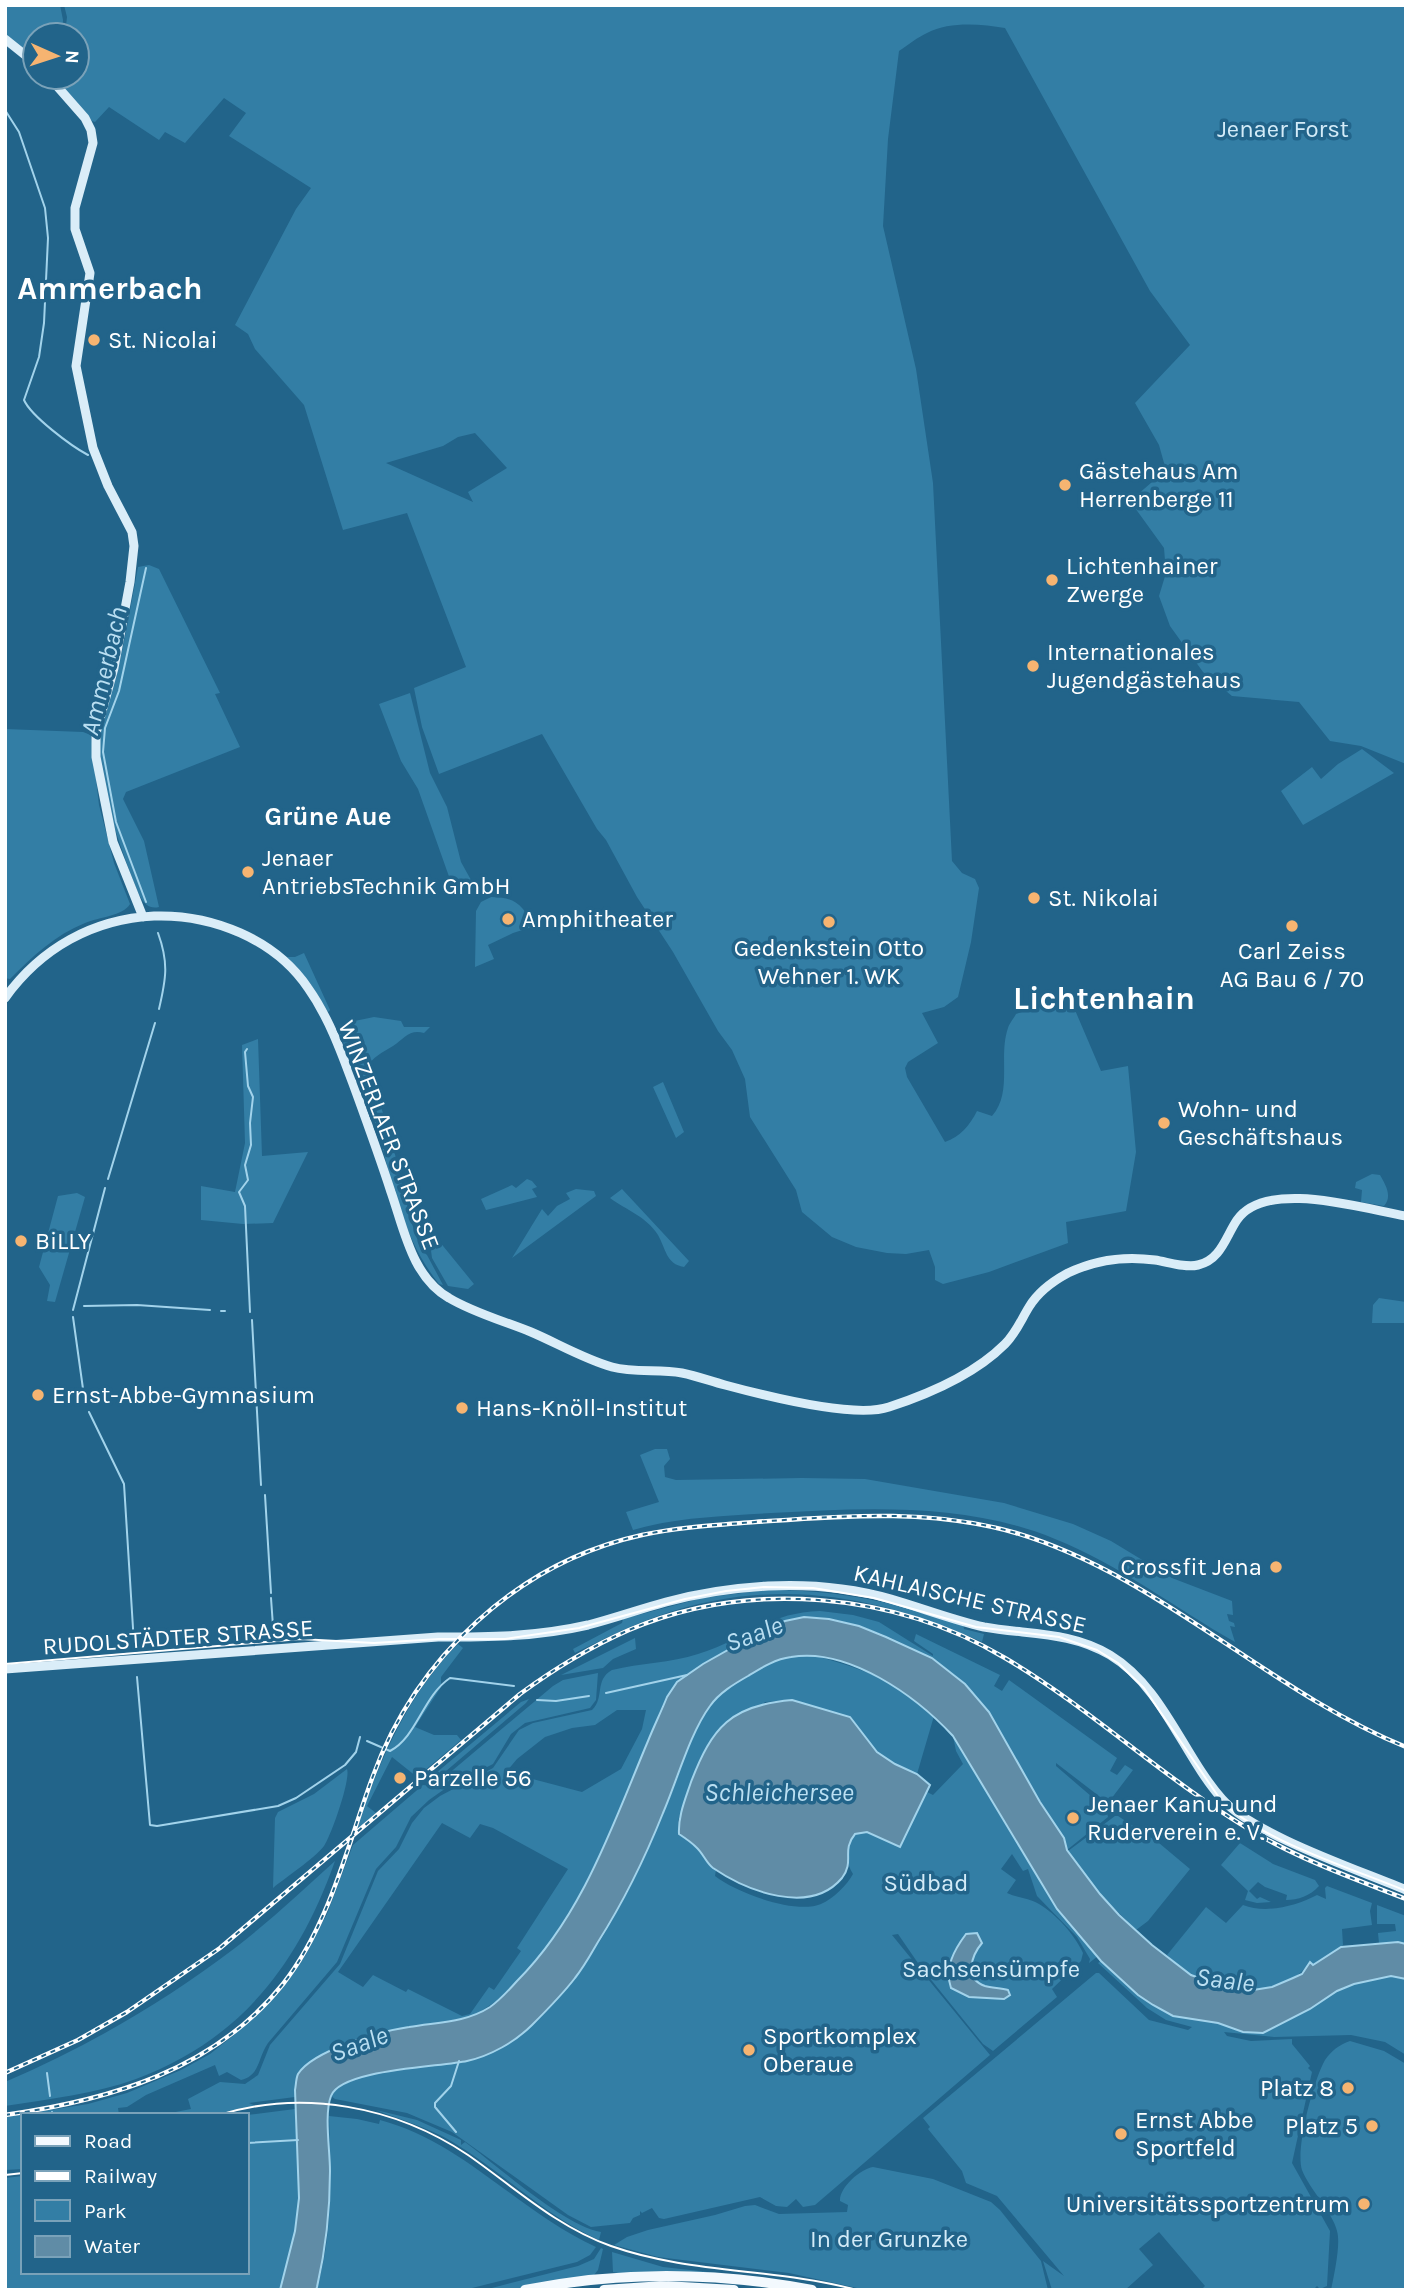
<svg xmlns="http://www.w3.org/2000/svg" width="1411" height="2295" viewBox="0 0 1411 2295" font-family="Karla,sans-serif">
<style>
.green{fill:#337ea5;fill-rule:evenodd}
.water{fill:#608ca6;stroke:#a2d3eb;stroke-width:2}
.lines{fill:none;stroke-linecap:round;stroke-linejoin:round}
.stream{stroke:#a2d3eb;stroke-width:2}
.secondary{stroke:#daedf8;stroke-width:9}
.primary{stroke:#f3f9fe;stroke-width:10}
.tram{stroke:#fff;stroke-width:2}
.rail-casing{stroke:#fff;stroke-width:4.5}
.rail{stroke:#22648a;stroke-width:2;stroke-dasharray:5;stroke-linecap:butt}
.poi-dot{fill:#f6b471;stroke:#22648a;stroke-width:2.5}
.labels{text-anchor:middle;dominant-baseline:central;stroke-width:7;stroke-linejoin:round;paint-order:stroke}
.park-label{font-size:24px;fill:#d3ebf8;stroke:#22648a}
.poi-label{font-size:24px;fill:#fff;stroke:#22648a;text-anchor:start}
.street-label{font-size:24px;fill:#fff;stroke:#22648a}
.water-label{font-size:26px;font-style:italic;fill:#badff2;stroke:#22648a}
.neighbourhood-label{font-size:26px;font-weight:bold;fill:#fff;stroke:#22648a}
.district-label{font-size:32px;font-weight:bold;fill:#fff;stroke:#22648a}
</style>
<rect width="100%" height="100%" fill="#22648a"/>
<path class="green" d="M5,5H60L63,20L62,35H35V59L5,36Z
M64,5H1406V764L1361,746L1330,741L1299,702L1232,696L1203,672L1170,626L1159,596L1166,573L1164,548L1130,501L1166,470L1159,445L1135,403L1190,345L1150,291L1005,28C981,24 950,21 927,33C918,37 908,45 899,51L888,139L883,226L916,369L933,483L952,861L962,873L975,879L979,888L971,942L958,997L944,1007L922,1013L938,1043L908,1062L905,1068L907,1077L945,1142C960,1137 970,1125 977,1111L992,1116C1013,1092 998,1057 1008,1028C1009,1024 1014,1018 1016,1014L1069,996L1101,1071L1128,1066L1136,1152L1126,1211L1066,1222L1068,1243L989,1272L943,1284L935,1280V1267L929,1250L906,1254L887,1253L856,1247L832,1237L802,1212L796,1190L750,1117L745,1079L732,1050L718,1031L673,952L637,897L606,840L597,829L542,734L439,774L422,727L414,688L466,667L407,513L343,530L304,405L255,349L248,334L235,325L296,209L311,188L229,136L246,113L224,98L185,143L165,132L159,140L109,107L95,122L92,121L54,77H77V35H65L67,17ZM475,433L507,468L468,492L473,502L386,463L443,446L458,437Z
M149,565L159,569L220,693L215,694L240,747L126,792L123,799L144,841L159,907C143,911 138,892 133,880C118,840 95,776 98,734C100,715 111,696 116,678C125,641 131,604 138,567Z
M410,693L430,773L447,807L461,862L471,880L452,885L418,789L401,761L379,704Z
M5,729L83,732L91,735L99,805L114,863L130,904C123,916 99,917 85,923C55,935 33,956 10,979L5,978Z
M1362,749L1394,773L1303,825L1281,791L1312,767L1321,779L1338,764Z
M491,897C517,897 522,906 535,926L513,933L488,945L494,959L475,967L476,911L481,902Z
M304,953L330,1010L328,1012L310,983L287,957H295Z
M374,1017L401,1021L404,1027H430L424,1033C409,1029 404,1039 393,1046C383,1052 372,1057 367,1068L383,1113L397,1132L392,1142L411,1221L421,1250L427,1255L443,1285L439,1284C405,1242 393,1187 379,1135C369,1099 352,1064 338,1030L340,1024Z
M258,1039L262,1156L308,1152L273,1223L243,1224L201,1220V1186L235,1192L245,1143L242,1045Z
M663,1082L684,1132L676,1138L653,1087Z
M1372,1174L1380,1175C1385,1184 1393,1196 1384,1206L1361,1202L1362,1190L1355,1188L1356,1182Z
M527,1179L532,1181L537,1187L532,1189L537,1197L486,1210L481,1199L512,1185L516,1188Z
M576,1189L594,1191L596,1196L512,1258L542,1209L548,1216L557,1206L570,1199L566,1193Z
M622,1189L689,1261L684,1267C666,1264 666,1249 658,1235C646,1216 626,1210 610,1198Z
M77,1193L85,1197L55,1302L47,1301L50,1285L39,1267L58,1196Z
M439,1241L474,1284L468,1289L448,1286L432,1258L430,1243Z
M1379,1298L1406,1302V1323H1372L1373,1305Z
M655,1449H667L670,1459L664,1466L665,1477L676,1480L802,1478L865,1479L1004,1503L1073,1524L1111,1541L1172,1578L1232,1601L1233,1615L1227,1614L1229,1621L1234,1623L1235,1627L1230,1626L1235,1642C1175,1608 1120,1565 1055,1539C966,1502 865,1508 771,1513C725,1516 677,1517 633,1530L626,1512L659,1502L640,1455Z
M767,1590C835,1589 898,1603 963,1624L964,1629L984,1634L982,1642C874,1594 773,1576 658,1616C629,1626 602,1640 575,1653L573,1649L622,1623L623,1619L702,1598Z
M820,1611L853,1615L879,1622L933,1656V1654L914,1641L916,1634L1000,1675L994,1686L1002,1691L1009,1680L1117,1758L1110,1771L1117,1775L1125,1765L1133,1770L1108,1803L1056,1763V1766L1106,1809L1108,1817L1067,1850C1060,1826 1042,1806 1030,1785C1011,1751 994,1715 967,1686C939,1655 845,1611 803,1618C779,1622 755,1634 734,1647C709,1661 683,1672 667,1697L613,1829L583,1889L544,1952L525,1974L501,1998L478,2013L458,2021L409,2027L295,2090V2097L249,2103L256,2106L219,2115H160L191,2109L188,2099L220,2082L245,2084L258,2075L270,2045L340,1964L378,1871L399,1849L412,1823L424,1808L440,1796L493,1768L519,1730L533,1723L592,1710C605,1698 594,1680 612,1670C640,1663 671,1663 698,1654C745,1640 765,1613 820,1611ZM617,1710H646L642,1729L621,1769L582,1792L506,1772L517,1759L545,1737L572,1728L595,1725ZM442,1823L470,1838L480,1824L493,1828L568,1869L517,1948L521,1951L494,1990L489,1987L470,2014L462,2016L408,1989L406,1992L373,1975L363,1987L338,1972Z
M635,1638L636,1649L613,1659L603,1668L561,1675Z
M458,1644L463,1648L441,1677V1687L415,1727L434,1735H457L461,1740L417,1777L392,1757L367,1806L376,1813L356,1830C379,1762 407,1695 458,1644Z
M816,1656C845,1664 873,1672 899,1689C911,1697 922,1707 934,1716L917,1774L895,1764L877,1752L850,1717L792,1700L765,1702L700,1759L678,1821L679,1834L697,1848L710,1866L716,1870L715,1876C735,1892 795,1915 821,1904C833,1899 847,1885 853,1874C845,1862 846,1845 855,1834L867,1832L900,1846L927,1792L933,1795L963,1764L956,1751L953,1736L1032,1866L1098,1956L1089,1963L1090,1959L1077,1937L1037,1896L1028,1869L1023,1871L1012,1854L1001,1869L1016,1880L1007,1893C1018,1898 1029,1898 1039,1904C1056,1914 1075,1935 1083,1953L1081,1961L1052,1989L1057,1997L993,2051L983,2044L920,1966L898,1934L892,1935L990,2055L815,2205L803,2207L796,2199L787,2207L776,2206L760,2197L664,2219L659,2218L652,2208L642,2213L640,2211V2215L633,2218L630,2223L591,2227L568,2215L452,2132L407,2113L335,2099L331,2096L337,2088L344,2084L365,2076L495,2050C582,2005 637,1878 673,1790C683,1765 694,1723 712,1703C728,1684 766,1662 790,1657C798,1655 808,1656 816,1656Z
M598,1673L596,1700L590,1708L525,1723L511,1734L493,1764L448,1787L447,1775L553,1686L563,1680Z
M529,1699L526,1703L432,1783L430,1778L521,1702Z
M347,1769C351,1779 331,1836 324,1846C314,1859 286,1877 273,1888L275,1818L278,1812L314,1794Z
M444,1775L446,1788L429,1800L411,1817L396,1847L376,1869L337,1962L268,2043C258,2057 260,2076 241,2080L227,2072L219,2076L215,2065L146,2095L127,2107L118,2108L119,2115H23V2169L5,2170V2117L88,2104L127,2093L181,2070L210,2054L234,2035L278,1994L304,1957L327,1914L353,1845L423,1785L432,1786Z
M1115,1816H1118L1159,1843L1190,1869L1148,1921L1136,1930L1100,1894L1068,1851Z
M1240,1843L1273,1864L1315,1880L1319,1886C1310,1896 1298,1900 1286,1900L1287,1895L1265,1887L1258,1882L1249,1891L1257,1899L1260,1897L1271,1902L1257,1903L1245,1900L1248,1891L1221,1865Z
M335,1861C299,1963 241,2040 136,2079C95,2094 49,2099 5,2106V2082C87,2047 164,2002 235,1948C270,1921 302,1891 335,1861Z
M1327,1886L1372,1903L1370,1911L1372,1925L1342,1929L1343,1945L1313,1965L1310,1962C1285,1998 1227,1995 1193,1976C1183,1971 1175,1962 1167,1955L1206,1907L1226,1923L1243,1905C1266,1914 1296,1906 1317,1895L1326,1899L1325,1888Z
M1377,1905L1406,1916V1944L1379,1943L1378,1933L1396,1931L1395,1924H1377Z
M1101,1961L1138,1995L1173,2016L1218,2023L1243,2032L1263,2033L1310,2009L1337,1991L1354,1984L1391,1976L1406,1979V2055L1385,2042L1351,2035L1274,2037L1224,2032L1227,2036L1251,2041L1292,2039V2044L1310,2066L1308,2068L1312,2072L1292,2163L1330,2231L1327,2286L1320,2289L1317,2286L1313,2290H1201L1205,2286L1159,2232L1139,2249L1153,2265L1125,2290H1052L1043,2261L1064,2276L997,2196L966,2183L962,2171L928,2129L930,2127L923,2118L1096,1973H1099L1149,2020L1188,2030L1192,2027L1166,2020L1147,2008L1098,1963Z
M1350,2041L1384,2051L1406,2064V2290H1331C1334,2275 1341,2244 1337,2231C1334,2215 1309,2188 1302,2170C1295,2149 1314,2079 1325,2060C1332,2050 1339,2045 1350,2041Z
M295,2109L299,2198L295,2230L280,2290H5V2178L23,2176V2272H247V2115Z
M376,2110L417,2120L461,2140V2145L465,2142C498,2166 564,2226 601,2232L599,2240C544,2215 502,2171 451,2141C427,2127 401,2120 376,2110Z
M329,2116L357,2119L379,2124L380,2120C463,2142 519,2212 596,2247L590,2255L577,2262L464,2290H316C334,2235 330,2173 329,2116Z
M873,2167L933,2179L991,2202L1000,2210L1041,2261L1048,2290H866L789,2273L658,2257L614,2245L627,2237L648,2230L715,2215L745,2206L755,2205L779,2214L847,2212L848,2205L840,2201C839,2188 860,2169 873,2167Z
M601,2248L603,2249L598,2270L594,2275L509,2290H484L578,2266L594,2259Z
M612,2252L663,2267L770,2279L830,2290L796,2284L618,2273L613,2272Z"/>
<path class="water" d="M804,1617L829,1619L859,1626L886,1637L932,1658L965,1684L989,1712L1040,1802L1064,1838L1067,1850L1100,1894L1119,1915L1152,1945L1191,1975L1233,1990L1247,1991L1272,1987L1293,1978L1302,1974L1310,1962L1313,1965L1341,1947L1398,1942L1406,1944V1979L1391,1976L1354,1984L1337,1991L1310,2009L1263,2033L1243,2032L1218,2023L1173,2016L1153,2005L1138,1995L1101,1961L1057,1909L953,1736C916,1696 848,1647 791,1657C775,1659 761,1668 748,1676C734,1684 719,1693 710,1706C690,1733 677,1781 663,1813C645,1858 624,1901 598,1942C591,1954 584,1967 575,1978C562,1995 547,2010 532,2025C515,2042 490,2056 467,2061C441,2067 341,2069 331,2096C324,2114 330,2150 330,2171C330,2210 326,2248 317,2287L316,2290H280L295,2231L299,2198L295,2090C296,2085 296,2078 298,2074C313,2050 382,2031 409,2027C437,2022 465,2023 490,2007C500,2000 509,1990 517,1981C583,1915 613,1824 648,1741C654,1726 661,1712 667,1697L677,1682L703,1664L760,1632L785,1621Z
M792,1700L850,1717L877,1752L895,1764L917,1774L930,1785L900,1847L867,1832L855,1834C841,1851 855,1861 842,1878C810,1916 747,1891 713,1868C706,1863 703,1853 696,1847C691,1842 685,1838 679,1834C678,1816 685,1800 691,1782C712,1727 731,1705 792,1700Z
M977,1933L982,1943C971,1956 964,1979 985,1986C992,1988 1001,1988 1008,1990L1010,1995L1004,1999L969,1997L951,1988C944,1968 954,1950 966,1934Z"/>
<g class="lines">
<path class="stream" d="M5,110L19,132L45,208L48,238L44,323L39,357L24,400C31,416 71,446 88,455
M146,568L119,691L105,728L103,752L116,822L146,902
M158,933C169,963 166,979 159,1009
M247,1049L245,1052L248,1086L253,1097L250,1123L251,1145L245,1165L248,1180L239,1192L245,1206L250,1312
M108,1179L155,1023
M84,1306L137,1305L210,1310
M73,1310L105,1188
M221,1311H225
M73,1317L84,1396
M252,1320L261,1485
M89,1412L124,1484L134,1644
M265,1495L271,1593
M271,1598L273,1626
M137,1677L150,1825L157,1826L278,1806L296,1798L345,1765L356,1752L360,1737
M606,1693L687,1675
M537,1700L556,1701L589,1696
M367,1741L390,1751C417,1737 423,1696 450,1678L514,1686
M47,2073L50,2096
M52,2115V2112
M456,2132L435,2107V2103L451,2086L459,2061
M247,2143L298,2140"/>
<path class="secondary" d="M5,39L35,63
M49,77L85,118L91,130L93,143L75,208V229L90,273L76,366L93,448L108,486L132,532L134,546L130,582L114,668L96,733V757L113,842L143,917
M5,998C41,948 93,919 154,916C212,914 275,939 308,988C330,1019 343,1057 356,1092C368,1125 380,1158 391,1192C404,1229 412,1277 449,1298C474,1313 504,1321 531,1332C557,1343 584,1359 612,1367C634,1373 659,1369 682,1373C697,1376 710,1381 725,1385C762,1395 854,1419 889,1407C929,1394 975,1374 1005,1344C1016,1333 1021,1320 1029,1307C1038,1292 1053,1281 1068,1273C1095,1260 1126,1256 1155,1260C1168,1262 1185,1268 1198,1265C1221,1260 1226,1236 1237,1220C1266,1178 1364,1209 1406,1216
M5,1669L438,1637C490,1637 536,1637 588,1625C615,1618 640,1609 666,1602C699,1593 733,1588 768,1586C808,1584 852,1588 891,1599C922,1608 953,1620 984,1627C1028,1635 1070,1631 1110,1655C1163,1687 1183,1755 1222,1799C1254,1835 1359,1870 1406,1890"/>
<path class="primary" d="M525,2290C619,2271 718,2272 812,2290
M604,2290L664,2286L734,2290"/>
<path class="tram" d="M5,1664L300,1639L374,1643L439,1639H505L579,1628L685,1599L726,1591L764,1587L813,1588L874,1598L976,1627L1059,1637L1097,1650L1118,1663L1144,1688L1220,1799C1256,1839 1354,1869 1406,1891
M219,2115C303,2089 395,2106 468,2155C514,2187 557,2227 611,2246C690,2274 776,2268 857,2290
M5,2175L23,2173"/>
<defs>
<path id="rail" d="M5,2073L78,2040L127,2012L220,1948L520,1694C554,1669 590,1647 629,1630C748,1579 894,1592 1005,1658C1090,1708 1162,1777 1247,1828C1296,1858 1352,1878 1406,1899
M5,2115C110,2100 214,2070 283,1984C330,1924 347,1846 373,1776C416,1658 518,1562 642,1535C679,1527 717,1525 755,1522C842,1516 930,1508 1016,1533C1160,1576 1268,1691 1406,1747"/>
</defs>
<use href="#rail" class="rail-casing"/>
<use href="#rail" class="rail"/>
</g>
<g class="poi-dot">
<circle cx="94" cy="340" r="7"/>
<circle cx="1065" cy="485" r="7"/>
<circle cx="1052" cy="580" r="7"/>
<circle cx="1033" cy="666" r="7"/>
<circle cx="248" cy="872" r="7"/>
<circle cx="1034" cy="898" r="7"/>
<circle cx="508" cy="919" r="7"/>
<circle cx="829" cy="922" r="7"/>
<circle cx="1292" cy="926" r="7"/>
<circle cx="1164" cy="1123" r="7"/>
<circle cx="21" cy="1241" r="7"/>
<circle cx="38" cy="1395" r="7"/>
<circle cx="462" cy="1408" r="7"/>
<circle cx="1276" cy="1567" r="7"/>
<circle cx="400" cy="1778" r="7"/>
<circle cx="1073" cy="1818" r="7"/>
<circle cx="749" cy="2050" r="7"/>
<circle cx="1348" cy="2088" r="7"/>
<circle cx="1372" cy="2126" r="7"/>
<circle cx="1121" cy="2134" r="7"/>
<circle cx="1364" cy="2204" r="7"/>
</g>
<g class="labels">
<g class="park-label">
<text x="1283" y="129">Jenaer Forst</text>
<text x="926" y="1883">Südbad</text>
<text x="991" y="1969">Sachsensümpfe</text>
<text x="889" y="2239">In der Grunzke</text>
</g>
<g class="poi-label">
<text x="108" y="340">St. Nicolai</text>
<text x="1079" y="471">Gästehaus Am<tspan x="1079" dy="28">Herrenberge 11</tspan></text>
<text x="1066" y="566">Lichtenhainer<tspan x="1066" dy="28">Zwerge</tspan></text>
<text x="1047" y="652">Internationales<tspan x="1047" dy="28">Jugendgästehaus</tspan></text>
<text x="262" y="858">Jenaer<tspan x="262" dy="28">AntriebsTechnik GmbH</tspan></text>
<text x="1048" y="898">St. Nikolai</text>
<text x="522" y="919">Amphitheater</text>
<text x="829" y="948" text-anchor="middle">Gedenkstein Otto<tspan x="829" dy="28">Wehner 1. WK</tspan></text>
<text x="1292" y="951" text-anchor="middle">Carl Zeiss<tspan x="1292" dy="28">AG Bau 6 / 70</tspan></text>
<text x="1178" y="1109">Wohn- und<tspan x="1178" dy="28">Geschäftshaus</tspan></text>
<text x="35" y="1241">BiLLY</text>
<text x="52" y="1395">Ernst-Abbe-Gymnasium</text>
<text x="476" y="1408">Hans-Knöll-Institut</text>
<text x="1262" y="1567" text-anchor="end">Crossfit Jena</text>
<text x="414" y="1778">Parzelle 56</text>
<text x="1087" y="1804">Jenaer Kanu- und<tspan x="1087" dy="28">Ruderverein e. V.</tspan></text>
<text x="763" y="2036">Sportkomplex<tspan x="763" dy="28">Oberaue</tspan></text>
<text x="1334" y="2088" text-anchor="end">Platz 8</text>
<text x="1135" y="2120">Ernst Abbe<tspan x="1135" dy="28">Sportfeld</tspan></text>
<text x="1358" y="2126" text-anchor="end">Platz 5</text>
<text x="1350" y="2204" text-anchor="end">Universitätssportzentrum</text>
</g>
<g class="street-label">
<text transform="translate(389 1135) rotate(69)">WINZERLAER STRASSE</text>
<text transform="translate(970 1599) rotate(13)">KAHLAISCHE STRASSE</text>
<text transform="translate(178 1637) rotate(-4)">RUDOLSTÄDTER STRASSE</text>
</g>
<g class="water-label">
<text transform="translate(104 671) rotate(-77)">Ammerbach</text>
<text transform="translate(754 1634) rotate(-20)">Saale</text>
<text x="779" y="1792">Schleichersee</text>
<text transform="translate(1225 1980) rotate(7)">Saale</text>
<text transform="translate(359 2044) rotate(-20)">Saale</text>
</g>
<g class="neighbourhood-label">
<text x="328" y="816">Grüne Aue</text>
</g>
<g class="district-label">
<text x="110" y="288">Ammerbach</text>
<text x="1104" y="998">Lichtenhain</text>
</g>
</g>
<rect width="1411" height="2295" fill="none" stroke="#ffffff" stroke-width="14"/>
<rect x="21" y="2113" width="228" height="161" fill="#22648a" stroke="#7aa2b9" stroke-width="2"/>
<rect x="35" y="2136" width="35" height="10" fill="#f3f9fe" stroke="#7aa2b9" stroke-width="2"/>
<text x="84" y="2148" font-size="21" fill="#ffffff">Road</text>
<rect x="35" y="2171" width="35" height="10" fill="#ffffff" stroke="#7aa2b9" stroke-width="2"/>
<text x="84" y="2183" font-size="21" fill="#ffffff">Railway</text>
<rect x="35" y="2200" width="35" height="21" fill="#337ea5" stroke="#7aa2b9" stroke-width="2"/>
<text x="84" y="2218" font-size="21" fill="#ffffff">Park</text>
<rect x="35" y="2236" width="35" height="21" fill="#608ca6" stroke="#7aa2b9" stroke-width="2"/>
<text x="84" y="2253" font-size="21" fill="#ffffff">Water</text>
<g transform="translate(56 56) rotate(93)"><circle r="33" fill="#22648a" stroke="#7aa2b9" stroke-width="2"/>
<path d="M0-5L12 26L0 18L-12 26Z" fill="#f6b471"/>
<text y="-10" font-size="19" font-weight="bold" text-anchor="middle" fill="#ffffff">N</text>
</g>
</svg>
